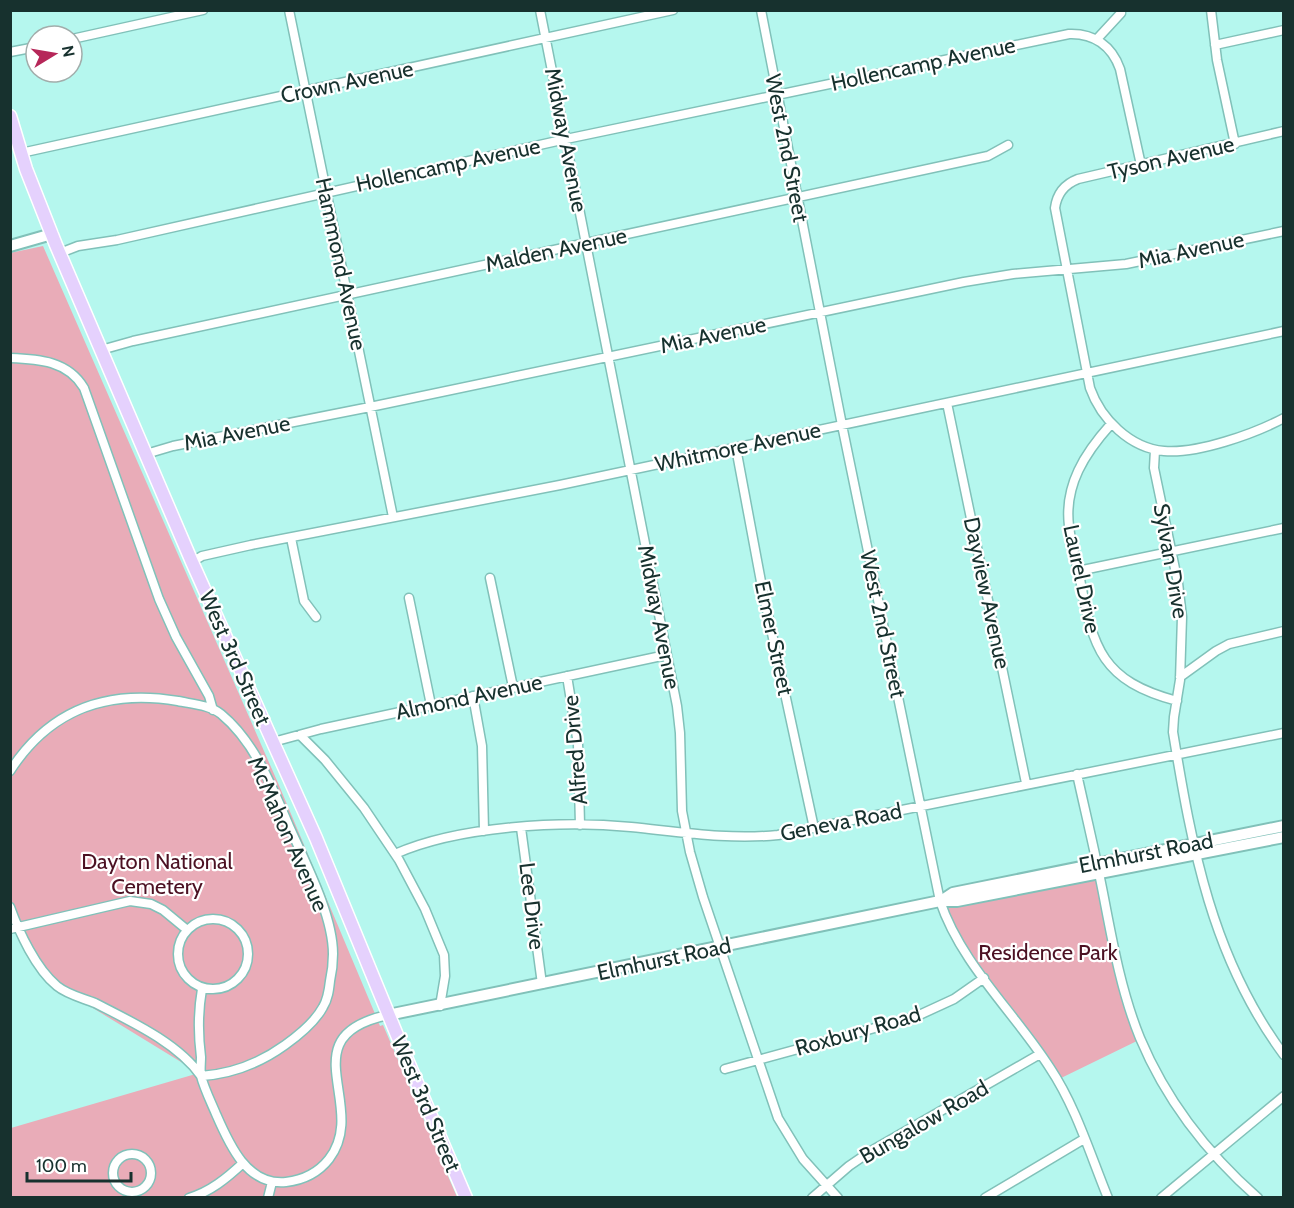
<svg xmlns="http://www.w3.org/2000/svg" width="1294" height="1208" viewBox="0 0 1294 1208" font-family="Cabin,sans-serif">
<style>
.green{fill:#e9acb8}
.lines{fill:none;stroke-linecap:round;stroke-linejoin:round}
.minor-casing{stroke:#81c1b9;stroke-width:11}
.tertiary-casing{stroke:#81c1b9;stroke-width:14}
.primary-casing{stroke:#fff;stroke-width:15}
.minor{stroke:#fff;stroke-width:8}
.tertiary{stroke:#fff;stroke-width:10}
.primary{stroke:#e5d1fd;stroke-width:12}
.labels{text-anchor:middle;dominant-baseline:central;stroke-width:4.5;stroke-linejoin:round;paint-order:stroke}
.street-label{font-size:22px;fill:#17312e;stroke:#fff}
.park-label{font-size:22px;fill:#4c1123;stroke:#fff}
</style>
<rect width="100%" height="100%" fill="#b5f7ee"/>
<path class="green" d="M43,246L278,783L373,1009L380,1026L383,1025L457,1197L11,1198V1128L199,1073L57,986L11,917L10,253Z
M1099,873L1108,919L1141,1039L1057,1080L962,946L940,901Z"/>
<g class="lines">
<defs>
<path id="minor" d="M289,10L393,517
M540,10L677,706L680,733L682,811L690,852L703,897L778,1118L803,1159L838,1198
M761,10L842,425L940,901C961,964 1015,1013 1050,1068C1076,1107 1090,1154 1108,1198
M1211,10L1217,60L1235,144
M72,39L203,10
M1097,39L1121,13
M1215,45L1284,30
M10,52L36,47
M1284,131L1078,179C1065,184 1057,193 1055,208L1090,388C1101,419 1130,448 1164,451C1197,454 1254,434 1284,418
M21,153L673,10
M60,253L78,246L117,240L566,139L1069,34C1094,33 1112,46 1120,69L1141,165
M101,350L133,341L988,156L1008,145
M10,358C39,359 68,361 84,388L159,599L176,637L209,696L213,710
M947,403L1026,783
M1111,424C1085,453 1064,485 1069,526C1071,544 1076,561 1080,579C1093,649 1102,681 1177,701
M736,448L762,587L814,828
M1155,450L1154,468L1178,583L1182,617L1180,680L1174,717L1173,732C1192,848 1212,958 1284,1055
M146,454L173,446L370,407L964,282L1013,274L1126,264L1284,231
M291,538L304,601L316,617
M192,562L202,556L251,545L560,485L1284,331
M1078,571L1284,528
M490,578L513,687
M409,598L431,705
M567,676L578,744L580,825
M1180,677L1216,651L1229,644L1284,631
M473,696L482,746L484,831
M300,735L325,760L364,808L399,860L425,909L444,955L445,976L440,1006
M273,742L321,729L666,655
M10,771C50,709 107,689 178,701C192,704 210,705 221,714C255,742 272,787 289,826C305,862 333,915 333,954C333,963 332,972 330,981C329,990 328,999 323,1007C315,1022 299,1035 285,1045C260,1063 233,1074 201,1076
M1077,774C1086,815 1096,856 1104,898C1113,945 1122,994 1140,1038C1166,1100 1208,1154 1258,1198
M521,828L542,984
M395,854C458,826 563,820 631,827C681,832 728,840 778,835L1284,733
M10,907C19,932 36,969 57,986C68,995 83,998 95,1003C130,1021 178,1043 201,1076
M178 954a35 35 0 1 1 70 0a35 35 0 1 1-70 0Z
M10,929L130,901L151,904L163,910L186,929
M202,989C198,1012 198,1034 201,1057C201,1063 200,1070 201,1076C204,1088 211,1102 216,1114C229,1144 247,1186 286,1182C303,1180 318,1173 329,1159C370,1106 288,1036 388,1015
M725,1069L915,1017L954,999L984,978
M113 1173a19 19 0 1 1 38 0a19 19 0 1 1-38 0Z
M189,1198C210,1192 227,1178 243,1163
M268,1198L272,1182
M812,1198L849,1166L871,1151L1040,1054
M985,1198L1084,1139
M1161,1198L1284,1096"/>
<path id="tertiary" d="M10,246L52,234
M941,901L953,893L1284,826
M388,1015L940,901H957L1284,837"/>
<path id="primary" d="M10,116L26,169L56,245L192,562L316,838L406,1057L466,1198"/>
</defs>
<use href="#minor" class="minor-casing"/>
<use href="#tertiary" class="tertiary-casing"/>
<use href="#primary" class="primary-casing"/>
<use href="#minor" class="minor"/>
<use href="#tertiary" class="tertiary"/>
<use href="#primary" class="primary"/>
</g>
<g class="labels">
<g class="street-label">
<text transform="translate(923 64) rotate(-12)">Hollencamp Avenue</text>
<text transform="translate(347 82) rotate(-12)">Crown Avenue</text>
<text transform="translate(566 140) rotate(79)">Midway Avenue</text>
<text transform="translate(787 148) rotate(79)">West 2nd Street</text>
<text transform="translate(1171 158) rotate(-13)">Tyson Avenue</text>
<text transform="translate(448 165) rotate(-12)">Hollencamp Avenue</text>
<text transform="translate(556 250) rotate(-12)">Malden Avenue</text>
<text transform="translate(1191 250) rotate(-12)">Mia Avenue</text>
<text transform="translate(341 264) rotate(78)">Hammond Avenue</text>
<text transform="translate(713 335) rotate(-12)">Mia Avenue</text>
<text transform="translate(237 433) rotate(-11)">Mia Avenue</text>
<text transform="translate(738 447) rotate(-12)">Whitmore Avenue</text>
<text transform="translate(1171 561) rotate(80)">Sylvan Drive</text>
<text transform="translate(1082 579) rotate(78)">Laurel Drive</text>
<text transform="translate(987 593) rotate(78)">Dayview Avenue</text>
<text transform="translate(659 617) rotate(79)">Midway Avenue</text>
<text transform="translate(883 624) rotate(78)">West 2nd Street</text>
<text transform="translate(774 638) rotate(78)">Elmer Street</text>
<text transform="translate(235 658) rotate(66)">West 3rd Street</text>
<text transform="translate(469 697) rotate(-12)">Almond Avenue</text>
<text transform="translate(575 750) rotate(-95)">Alfred Drive</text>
<text transform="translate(841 822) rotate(-11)">Geneva Road</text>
<text transform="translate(288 834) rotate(66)">McMahon Avenue</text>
<text transform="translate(1146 853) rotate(-11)">Elmhurst Road</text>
<text transform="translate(532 906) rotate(83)">Lee Drive</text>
<text transform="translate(664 959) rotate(-12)">Elmhurst Road</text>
<text transform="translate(858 1031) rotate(-16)">Roxbury Road</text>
<text transform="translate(426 1104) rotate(67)">West 3rd Street</text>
<text transform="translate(924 1122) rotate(-30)">Bungalow Road</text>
</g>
<g class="park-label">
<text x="157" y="861">Dayton National<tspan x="157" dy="25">Cemetery</tspan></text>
<text x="1048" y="952">Residence Park</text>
</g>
</g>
<rect width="1294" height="1208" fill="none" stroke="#17312e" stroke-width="24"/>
<g transform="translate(54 54) rotate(79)"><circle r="28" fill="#ffffff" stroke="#a2adab" stroke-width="1.5"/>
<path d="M0-4.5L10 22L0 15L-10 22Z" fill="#b62759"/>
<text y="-9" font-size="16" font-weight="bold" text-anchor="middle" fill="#17312e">N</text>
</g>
<path d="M27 1172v9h104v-9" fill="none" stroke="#17312e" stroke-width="3"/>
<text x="36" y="1172" font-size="18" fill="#17312e" stroke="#ffffff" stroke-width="4.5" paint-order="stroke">100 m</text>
</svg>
